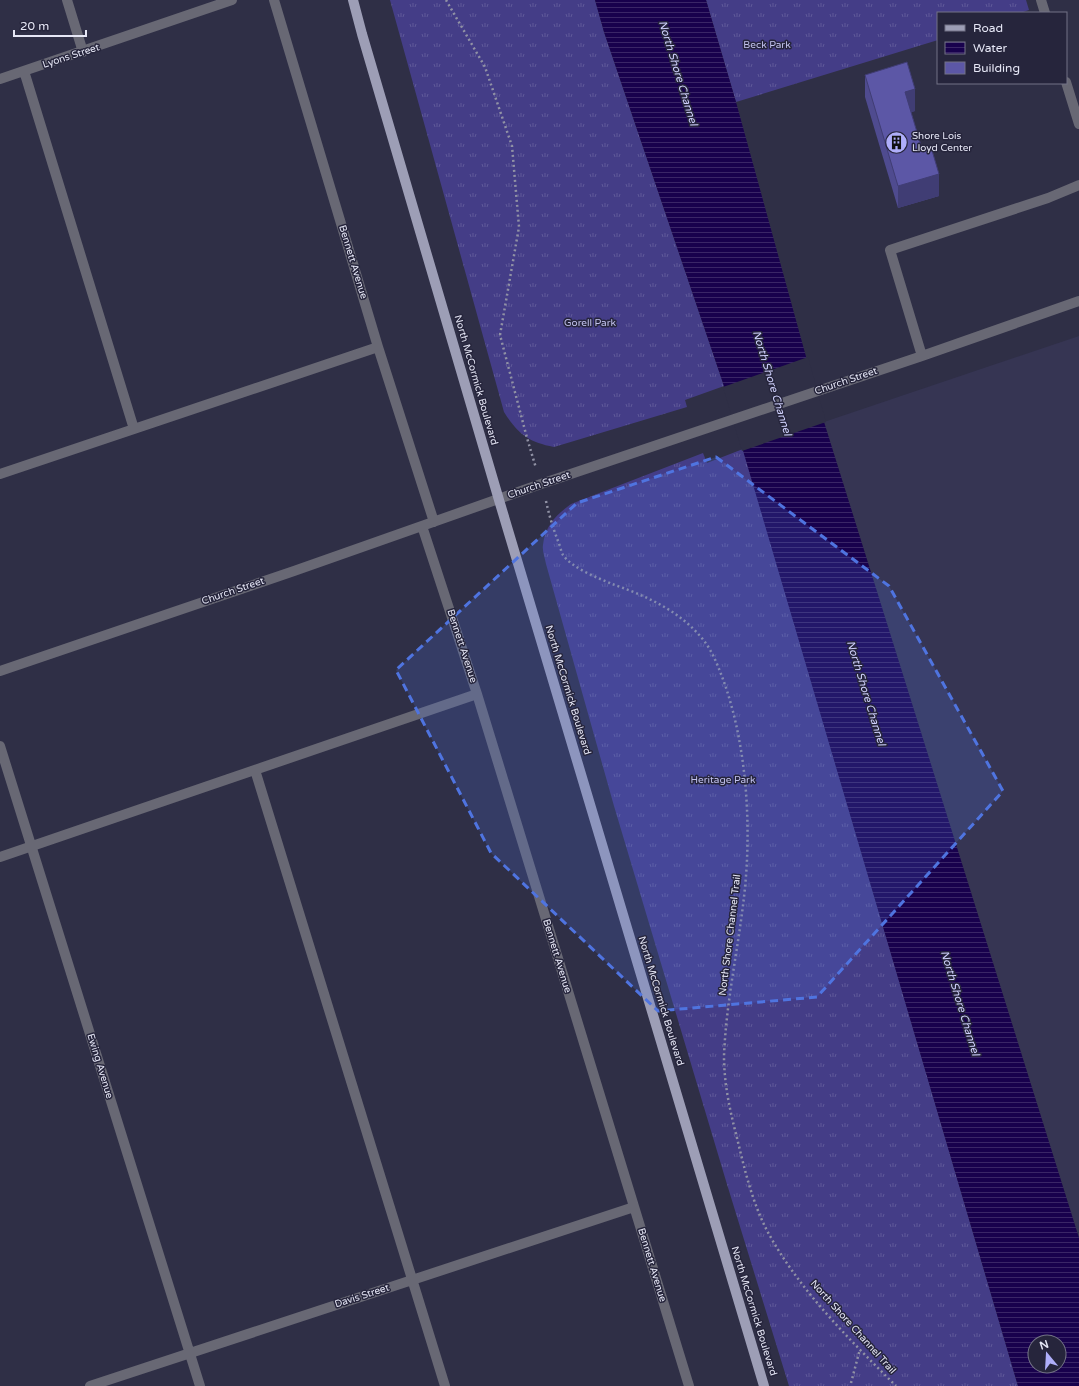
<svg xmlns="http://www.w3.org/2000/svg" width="1079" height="1386" viewBox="0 0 1079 1386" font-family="'Varela Round',sans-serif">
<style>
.built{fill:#363553}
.grass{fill:url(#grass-tufts)}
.water{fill:url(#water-rules);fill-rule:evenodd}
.pier{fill:#2f2f46}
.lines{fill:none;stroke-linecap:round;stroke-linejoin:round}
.path{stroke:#9192a5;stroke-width:2.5;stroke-dasharray:2 3;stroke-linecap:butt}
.minor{stroke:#686874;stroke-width:10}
.major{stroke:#9d9eb6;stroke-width:10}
.wall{fill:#4f4b8f}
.shaded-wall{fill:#403d74}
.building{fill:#5c57a6;stroke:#403d74}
.marked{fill:#4f74e0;fill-opacity:0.2;stroke:#4f74e0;stroke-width:3;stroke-dasharray:8 5;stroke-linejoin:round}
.labels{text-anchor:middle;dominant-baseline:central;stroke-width:3;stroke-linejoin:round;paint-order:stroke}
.park-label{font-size:10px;fill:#c2c2ee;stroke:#26253c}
.street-label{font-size:10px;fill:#e6e7f6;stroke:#26253c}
.poi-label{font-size:10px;fill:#e6e7f6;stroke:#26253c;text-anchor:start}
.water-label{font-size:11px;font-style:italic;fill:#cfd0fc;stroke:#26253c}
</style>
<defs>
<pattern id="grass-tufts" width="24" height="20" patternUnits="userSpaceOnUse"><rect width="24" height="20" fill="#443d87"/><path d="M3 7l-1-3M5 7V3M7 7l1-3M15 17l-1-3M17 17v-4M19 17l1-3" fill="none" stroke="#5f5999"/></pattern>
<pattern id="water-rules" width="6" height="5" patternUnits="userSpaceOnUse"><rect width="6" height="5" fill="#18014d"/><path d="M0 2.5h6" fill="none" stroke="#3a2667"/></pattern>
</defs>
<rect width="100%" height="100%" fill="#2f2f46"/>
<path class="built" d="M1079,336V1238L824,422Z"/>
<path class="grass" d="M390,0H595L604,32L724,386L685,400L687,407L554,447C528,442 518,434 504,412Z
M706,0H1026L1029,10L1020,13H938V40L736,102Z
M743,449L1018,1386H789L726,1181L614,806L546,564C545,558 542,551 543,545C545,526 556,515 571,504L703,453L707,463Z"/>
<path class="water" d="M595,0H706L736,102L824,422L1079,1238V1386H1018L724,386L604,32ZM1035,1342H1059V1366H1035Z"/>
<path class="pier" d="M808,357L826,422L742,451L723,387Z"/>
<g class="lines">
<path class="path" d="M446,0L485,67L512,146L519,227L500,335L527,438L536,468
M546,501C549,515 553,528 558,541C560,545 561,552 563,555C572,568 598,578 612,584C644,595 678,610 700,636C712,649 718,666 724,682C747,747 752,828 744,897C738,950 726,1003 724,1056C724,1084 730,1111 737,1138C745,1171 753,1206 770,1236C802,1293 850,1340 896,1386
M851,1383L860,1349"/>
<path class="minor" d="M67,0L83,52
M274,0L378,347L434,522
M1041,0L1045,13
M24,71L134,429
M0,79L232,0
M1066,82L1079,124
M922,356L890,250L1048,198L1079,185
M0,474L378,347
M422,526L477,694L689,1386
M0,671L294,571L541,484L922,356L1079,301
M0,746L200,1386
M255,770L445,1386
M0,857L477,694
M90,1386L634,1207"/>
<path class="major" d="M353,0L362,34L499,500L764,1386"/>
</g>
<path class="wall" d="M865,75L915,111L911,112L922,149L939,196L898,208L865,97Z"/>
<path class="shaded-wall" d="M915,89V111L905,114V92Z
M939,174V196L898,208V186Z"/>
<path class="building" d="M907,62L915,89L905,92L922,149L931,147L939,174L898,186L865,75Z"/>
<path class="marked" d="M716,457L889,586L1003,791L817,997L658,1011L491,853L396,670L577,503Z"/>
<defs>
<symbol id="building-disc" viewBox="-11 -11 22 22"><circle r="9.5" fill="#afaefa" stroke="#26253c"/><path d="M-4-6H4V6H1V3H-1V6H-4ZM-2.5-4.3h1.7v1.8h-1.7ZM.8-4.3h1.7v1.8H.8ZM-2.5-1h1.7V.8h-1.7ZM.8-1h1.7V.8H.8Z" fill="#111"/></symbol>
</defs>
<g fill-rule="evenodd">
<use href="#building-disc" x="884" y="130" width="25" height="25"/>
</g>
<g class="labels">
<g class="park-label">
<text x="767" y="45">Beck Park</text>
<text x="590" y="323">Gorell Park</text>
<text x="723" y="780">Heritage Park</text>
</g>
<g class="street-label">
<text transform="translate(71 56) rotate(-18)">Lyons Street</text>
<text transform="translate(353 262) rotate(73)">Bennett Avenue</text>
<text transform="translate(476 380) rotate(74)">North McCormick Boulevard</text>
<text transform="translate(846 381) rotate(-19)">Church Street</text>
<text transform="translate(539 485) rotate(-19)">Church Street</text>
<text transform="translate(233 591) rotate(-19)">Church Street</text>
<text transform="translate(462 646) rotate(72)">Bennett Avenue</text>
<text transform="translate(568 690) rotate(73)">North McCormick Boulevard</text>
<text transform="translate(730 935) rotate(-83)">North Shore Channel Trail</text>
<text transform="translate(557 956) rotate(73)">Bennett Avenue</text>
<text transform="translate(661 1001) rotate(73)">North McCormick Boulevard</text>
<text transform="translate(100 1066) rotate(73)">Ewing Avenue</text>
<text transform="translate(652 1265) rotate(73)">Bennett Avenue</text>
<text transform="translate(362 1296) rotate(-18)">Davis Street</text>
<text transform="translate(754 1311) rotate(73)">North McCormick Boulevard</text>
<text transform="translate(853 1327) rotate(48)">North Shore Channel Trail</text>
</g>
<g class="poi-label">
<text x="912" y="136">Shore Lois<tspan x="912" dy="12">Lloyd Center</tspan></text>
</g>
<g class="water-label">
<text transform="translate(678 73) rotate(73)">North Shore Channel</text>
<text transform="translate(772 383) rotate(73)">North Shore Channel</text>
<text transform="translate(866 693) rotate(73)">North Shore Channel</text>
<text transform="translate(960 1003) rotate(73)">North Shore Channel</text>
</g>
</g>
<rect x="937" y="12" width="130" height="72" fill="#26253c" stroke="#737386"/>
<rect x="945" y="25" width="20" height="6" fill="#9d9eb6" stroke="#737386"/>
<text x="973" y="32" font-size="12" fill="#e6e7f6">Road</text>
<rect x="945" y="42" width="20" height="12" fill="url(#water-rules)" stroke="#737386"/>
<text x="973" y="52" font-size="12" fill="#e6e7f6">Water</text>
<rect x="945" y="62" width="20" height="12" fill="#5c57a6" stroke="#737386"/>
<text x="973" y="72" font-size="12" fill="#e6e7f6">Building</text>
<g transform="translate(1047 1354) rotate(342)"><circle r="19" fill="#26253c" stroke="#737386"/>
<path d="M0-3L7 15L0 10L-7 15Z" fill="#afaefa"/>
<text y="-6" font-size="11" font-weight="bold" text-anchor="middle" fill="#e6e7f6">N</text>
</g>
<path d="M14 30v6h72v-6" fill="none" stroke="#e6e7f6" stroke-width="2"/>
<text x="20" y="30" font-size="12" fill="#e6e7f6" stroke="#26253c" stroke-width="3" paint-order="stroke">20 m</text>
</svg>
